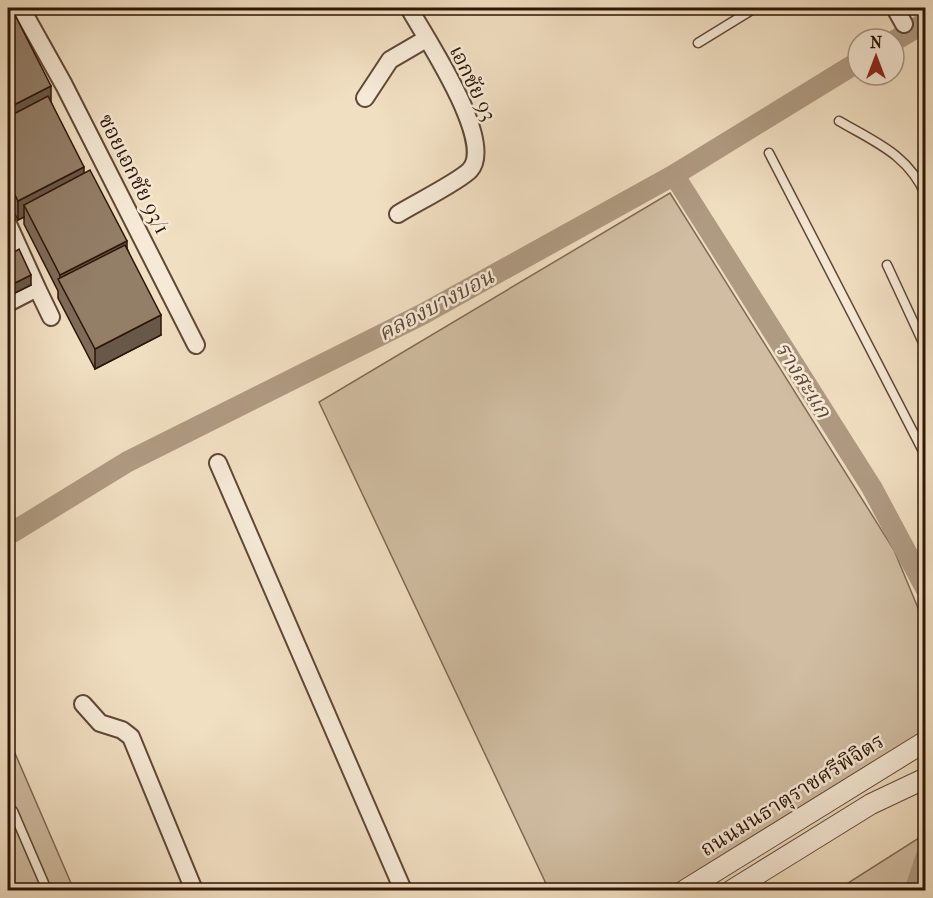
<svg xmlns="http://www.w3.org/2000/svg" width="933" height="898" viewBox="0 0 933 898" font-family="'IM FELL French Canon','Noto Serif Thai',serif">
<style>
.green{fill:#d0bda2;stroke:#7f6954;stroke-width:1.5}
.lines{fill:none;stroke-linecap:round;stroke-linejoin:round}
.canal{stroke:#af9a82;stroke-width:21}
.service-casing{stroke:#5f4835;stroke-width:11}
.minor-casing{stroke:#5f4835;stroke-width:20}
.tertiary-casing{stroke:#5f4835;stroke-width:22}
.service{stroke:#f6ead7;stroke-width:8}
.minor{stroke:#f6ead7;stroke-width:16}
.tertiary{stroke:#f6ead7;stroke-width:20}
.wall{fill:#7e6c59;stroke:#2e1506;stroke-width:1.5}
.shaded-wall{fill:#675849;stroke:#2e1506;stroke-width:1.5}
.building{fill:#937e68;stroke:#2e1506;stroke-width:1.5}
.labels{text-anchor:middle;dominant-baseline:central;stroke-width:5;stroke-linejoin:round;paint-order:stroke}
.street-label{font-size:21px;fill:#2e1506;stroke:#f6ead7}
.water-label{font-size:22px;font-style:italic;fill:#624a38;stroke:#f6ead7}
</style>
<rect width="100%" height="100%" fill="#f1dfc2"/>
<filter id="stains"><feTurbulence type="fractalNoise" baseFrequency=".00333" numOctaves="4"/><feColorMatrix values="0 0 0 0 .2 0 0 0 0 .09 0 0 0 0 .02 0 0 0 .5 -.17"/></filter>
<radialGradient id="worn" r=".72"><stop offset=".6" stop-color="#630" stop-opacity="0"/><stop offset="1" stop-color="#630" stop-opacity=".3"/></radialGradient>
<path class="green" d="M670,193L894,550L925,625V732L668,890H549L319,402Z
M8,737L71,883L75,890H8Z
M925,834V890H837Z"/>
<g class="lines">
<path class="canal" d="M894,41L926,22
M674,175L872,488L926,589
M8,535L127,462L423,314L674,175L858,62
M915,890L926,857"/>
<defs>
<path id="service" d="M698,43L755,8
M839,121C875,142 909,155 926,196
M769,153L926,457
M887,265L926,349
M8,805L13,811L47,890"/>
<path id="minor" d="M21,8L64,85L196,345
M895,8L904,24
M365,98L390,60L426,39
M398,214C414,204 460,181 470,170C496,142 425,37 409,8
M8,224L37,288
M8,303L37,288L51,317
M218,463L403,890
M83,704L100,723L122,730L131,737L194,890"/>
<path id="tertiary" d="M685,890L926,741
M732,890L871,804L926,778"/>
</defs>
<use href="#service" class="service-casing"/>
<use href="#minor" class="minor-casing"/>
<use href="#tertiary" class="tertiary-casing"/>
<use href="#service" class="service"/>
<use href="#minor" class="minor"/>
<use href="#tertiary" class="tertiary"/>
</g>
<path class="wall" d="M8,9L10,18L51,102L84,174L127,248L161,335L95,369L58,298V291L24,224V217L18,220L8,201Z
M8,256L31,285L9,296L8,292Z"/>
<path class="shaded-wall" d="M51,86V105L8,127V108Z
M84,167V186L24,205V217L18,220V201Z
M127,241V260L60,282V275Z
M31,275V285L9,296V286Z
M161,315V335L95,369V349Z"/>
<path class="building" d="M15,15L51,86L8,108V19Z
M48,96L84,167L18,201L8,181V117Z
M90,170L127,241L60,275L24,205Z
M125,245L161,315L95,349L58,279Z
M19,249L31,275L9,286L8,282V256Z"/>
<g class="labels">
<g class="street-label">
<text transform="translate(473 83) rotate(64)">เอกชัย 93</text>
<text transform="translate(134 174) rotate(63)">ซอยเอกชัย 93/1</text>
<text transform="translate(792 795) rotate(-32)">ถนนมนธาตุราชศรีพิจิตร</text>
</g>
<g class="water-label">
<text transform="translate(436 305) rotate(-28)">คลองบางบอน</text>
<text transform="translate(803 380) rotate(58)">รางสะแก</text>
</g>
</g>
<rect width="933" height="898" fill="none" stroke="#f1dfc2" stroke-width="30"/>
<rect x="9" y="9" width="915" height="880" fill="none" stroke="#2e1506" stroke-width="3"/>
<rect x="15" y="15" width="903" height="868" fill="none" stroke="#2e1506" stroke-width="1.5"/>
<g transform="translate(876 57)"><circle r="28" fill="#f6ead7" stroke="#a69583" stroke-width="1.5"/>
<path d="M0-4.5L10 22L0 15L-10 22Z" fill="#8f2418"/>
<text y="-9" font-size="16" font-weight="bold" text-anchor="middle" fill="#2e1506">N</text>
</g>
<rect width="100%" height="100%" filter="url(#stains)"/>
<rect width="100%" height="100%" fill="url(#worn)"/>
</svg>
